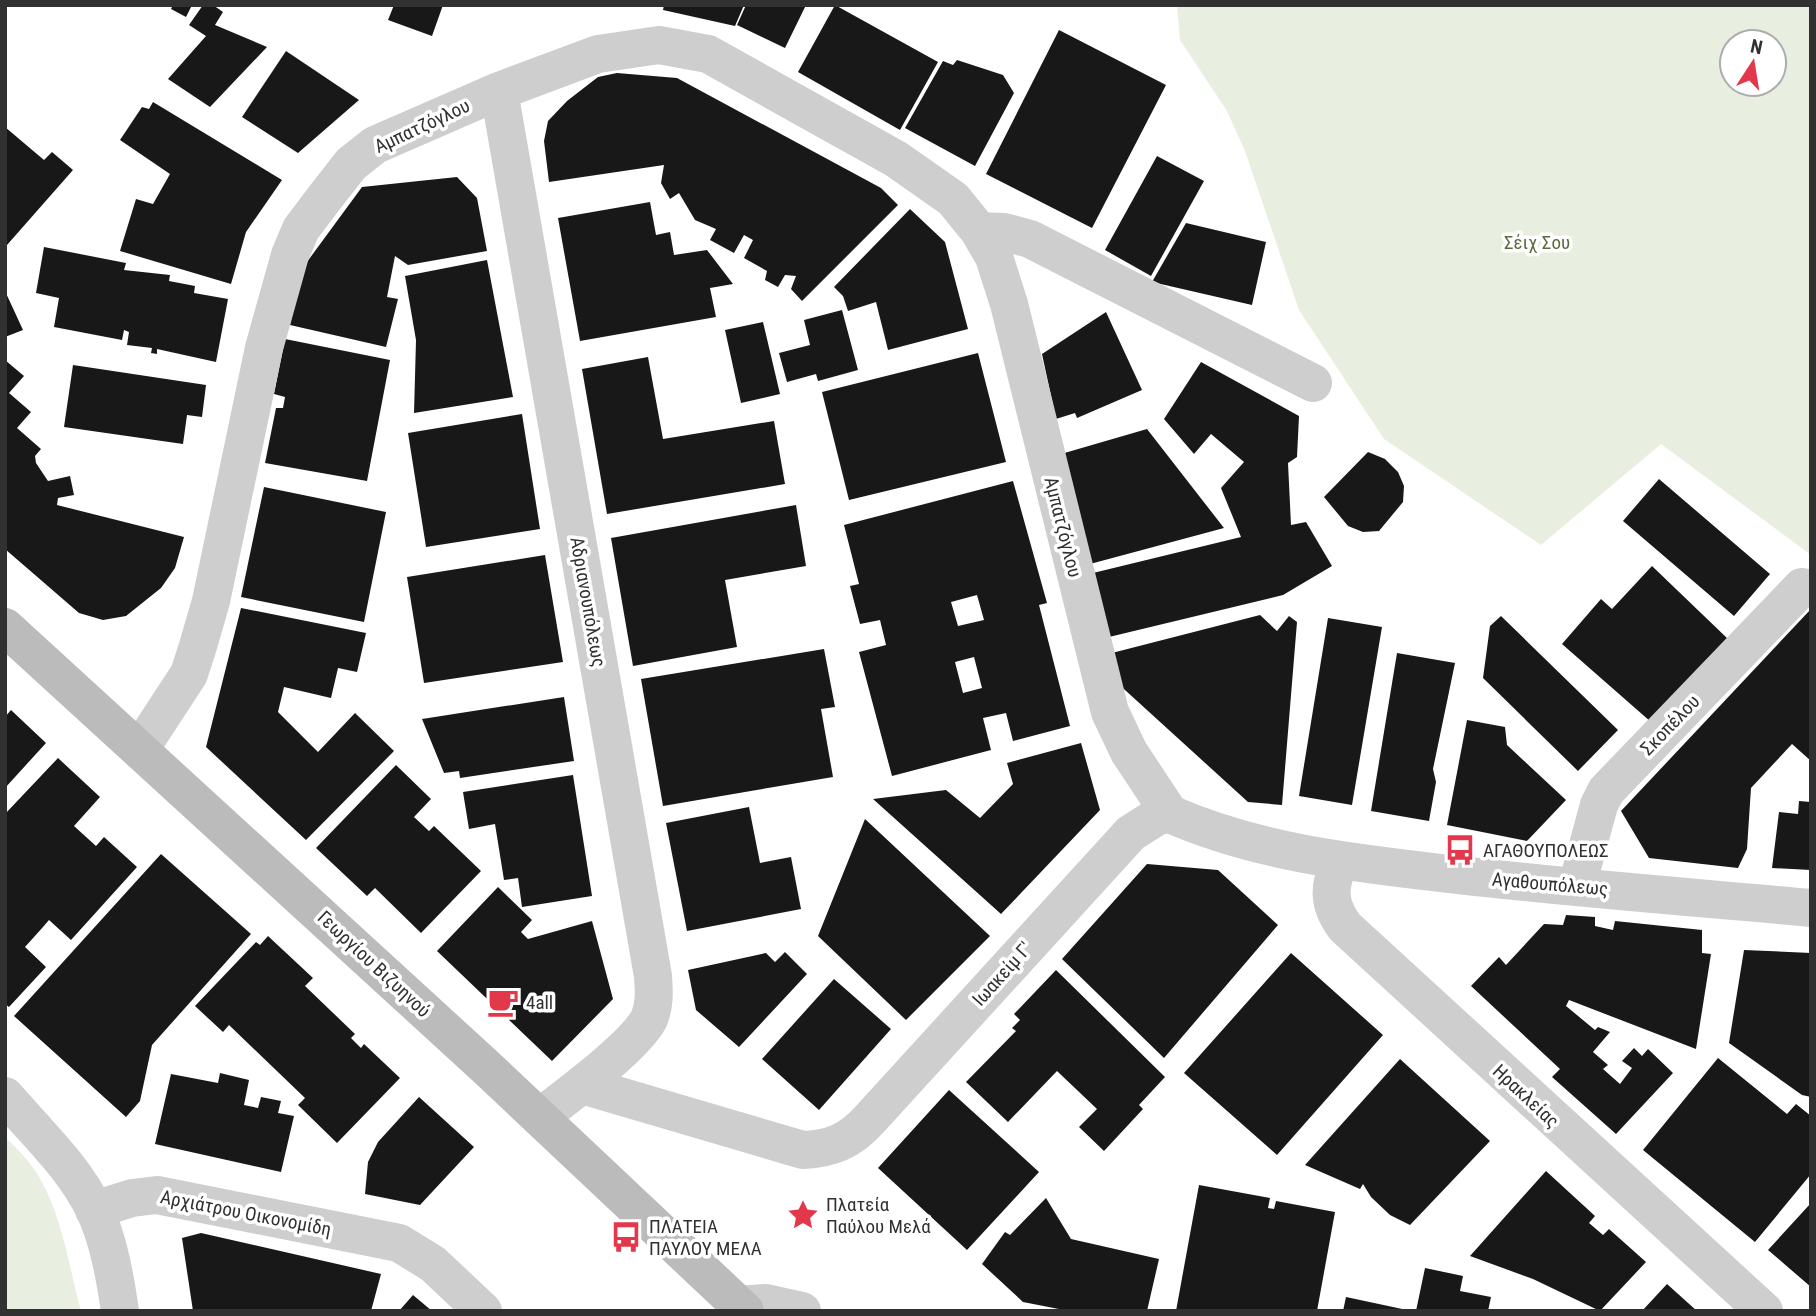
<svg xmlns="http://www.w3.org/2000/svg" width="1816" height="1316" viewBox="0 0 1816 1316" font-family="'Roboto Condensed',sans-serif">
<style>
.green{fill:#e8eee0;fill-rule:evenodd}
.building{fill:#181818;fill-rule:evenodd}
.lines{fill:none;stroke-linecap:round;stroke-linejoin:round}
.street{stroke:#cecece;stroke-width:38}
.secondary{stroke:#bbb;stroke-width:38}
.labels{text-anchor:middle;dominant-baseline:central;stroke-width:7;stroke-linejoin:round;paint-order:stroke}
.street-label{font-size:19px;fill:#313131;stroke:#fff}
.park-label{font-size:19px;fill:#566d3e;stroke:#fff}
.poi-label{font-size:19px;fill:#313131;stroke:#fff;text-anchor:start}
</style>
<rect width="100%" height="100%" fill="#fff"/>
<path class="green" d="M1177,5H1811V555L1661,444L1541,545L1384,439L1299,310L1245,151L1227,111L1180,40ZM1732,42H1774V84H1732Z
M5,1137C14,1146 24,1155 31,1165C61,1205 68,1264 81,1311H5Z"/>
<path class="building" d="M173,5H192L186,17L171,9Z
M203,5H213L223,12L215,25L267,47L210,107L168,79L206,36L189,25Z
M394,5H443L432,36L388,20Z
M664,5H744L735,26L663,10Z
M746,5H806L785,48L737,25Z
M835,5L938,62L900,130L798,72Z
M1059,30L1166,85L1092,228L986,174Z
M286,51L359,100L298,153L242,117Z
M957,60L1003,75L1014,93L975,166L905,128L943,61L953,65Z
M617,73L677,78L881,188L898,205L802,301L791,289L796,276L785,275L778,287L765,280L767,271L744,258L753,240L744,235L734,253L710,240L716,229L695,220L679,193L670,199L661,183L664,165L549,182L544,141L548,121L567,101L598,77Z
M153,102L282,180L246,232L231,284L120,251L136,199L153,204L170,174L120,140L142,107L149,109Z
M5,127L44,160L52,152L73,170L7,245Z
M1157,156L1204,181L1151,276L1105,250Z
M457,177L477,198L487,251L408,265L395,256L387,297L398,299L386,347L290,325L304,266L362,187Z
M650,202L656,235L670,232L674,255L707,250L733,284L710,288L716,317L580,341L558,218Z
M910,209L945,242L968,329L888,350L876,302L848,311L843,296L834,287Z
M1186,223L1266,242L1252,305L1152,282Z
M44,247L126,263L124,270L170,275L169,281L195,286L194,293L228,299L216,362L157,349V354L151,353L152,348L127,345L129,332L124,330L122,340L54,327L59,298L36,293Z
M487,260L513,397L414,413L416,340L405,276Z
M5,291L23,330L5,337Z
M842,310L858,370L818,381L816,374L787,382L779,353L810,345L804,320Z
M1106,312L1142,390L1077,418L1075,413L1056,419L1042,354Z
M763,322L780,394L741,403L725,330Z
M285,339L390,360L367,481L265,463L276,408H283L285,397L274,394Z
M978,353L1006,462L849,500L822,392Z
M648,357L663,439L774,421L785,484L607,514L582,369Z
M5,360L24,376L9,393L31,412L17,428L41,449L35,456L36,463L48,481L70,476L74,495L58,498L57,505L184,537L175,568L161,588L126,616L103,620L79,613L5,549Z
M1201,362L1299,416L1297,457L1288,463L1291,525L1306,522L1332,566L1283,595L1109,637L1093,573L1241,537L1221,488L1244,462L1211,434L1194,454L1164,419Z
M73,365L206,385L202,417L187,415L183,444L64,427Z
M522,414L540,529L426,547L408,433Z
M1147,429L1224,528L1090,564L1061,454Z
M1368,452L1385,459L1398,472L1404,486L1403,502L1379,531L1363,532L1348,526L1324,497Z
M1659,479L1770,574L1734,616L1623,521Z
M1013,481L1047,603L1039,605L1070,726L1013,741L1006,713L983,718L991,750L892,776L859,652L886,645L880,620L860,624L850,586L859,584L844,525ZM977,595L984,620L958,626L951,602ZM974,657L982,688L963,693L955,662Z
M264,487L386,512L364,622L241,597Z
M796,505L806,566L725,580L737,647L633,666L611,538Z
M545,555L563,662L424,683L407,577Z
M1652,566L1728,639L1651,722L1562,644L1601,599L1612,609Z
M241,608L366,633L357,672L338,668L331,698L284,687L278,712L318,752L355,713L394,751L306,840L206,747Z
M1811,609V761L1792,744L1751,788L1747,849L1738,868L1649,858L1621,811Z
M1260,615L1277,631L1289,616L1297,622L1282,805L1248,802L1114,680L1108,654Z
M1501,616L1618,730L1578,771L1483,678L1490,626Z
M1328,618L1382,627L1352,805L1299,796Z
M824,649L835,707L821,709L833,777L663,806L641,679Z
M1397,653L1455,663L1433,769L1436,782L1429,821L1371,811Z
M564,697L574,761L460,778L459,771L444,773L422,719Z
M11,710L46,743L5,788V717Z
M1467,720L1505,727L1507,745L1566,800L1527,841L1447,825Z
M1081,743L1100,810L1001,914L873,799L946,790L980,818L1013,784L1007,763Z
M58,758L100,797L74,826L96,846L104,837L137,867L71,940L49,920L43,927L25,947L46,967L9,1007L5,1004V814Z
M396,765L431,799L414,817L429,831L434,826L481,871L421,933L375,888L367,896L316,848Z
M573,775L592,896L522,907L518,878L504,880L495,824L469,829L463,792Z
M1799,801L1811,802V870L1772,868L1779,812L1798,814Z
M749,807L760,863L791,857L801,909L687,931L666,823Z
M865,819L990,936L906,1020L818,936Z
M161,854L251,934L152,1045L140,1101L126,1117L14,1016Z
M1147,864L1218,870L1278,925L1164,1058L1062,959Z
M498,887L532,920L521,932L528,939L592,921L613,999L552,1061L437,951Z
M1566,915L1595,917V926L1613,930L1615,921L1702,930V953L1711,954L1696,1049L1569,1000L1566,1006L1595,1030L1598,1027L1610,1032L1593,1052L1608,1065L1603,1069L1620,1084L1632,1068L1622,1061L1634,1048L1642,1056L1648,1049L1673,1073L1616,1134L1552,1077L1560,1069L1471,986L1499,957L1506,965L1544,924L1563,925Z
M268,936L313,978L305,986L355,1034L351,1038L361,1048L364,1044L400,1078L337,1143L298,1105L305,1098L229,1025L223,1032L195,1006L256,942L260,945Z
M1744,950L1811,953V1097L1802,1095L1729,1043Z
M785,952L807,974L739,1047L696,1010L688,970L766,953L775,962Z
M1291,953L1383,1035L1277,1155L1184,1073Z
M1056,970L1165,1077L1139,1105L1143,1109L1104,1151L1079,1127L1097,1109L1057,1071L1008,1122L966,1082L1016,1031L1012,1028L1020,1020L1014,1014Z
M834,979L891,1029L819,1110L762,1059Z
M1718,1058L1787,1114L1796,1104L1811,1116V1174L1755,1242L1643,1150Z
M1400,1059L1490,1141L1410,1225L1390,1215L1371,1197L1363,1184L1360,1189L1305,1165Z
M220,1073L249,1080L244,1105L258,1108L261,1097L281,1101L278,1113L294,1116L281,1172L155,1144L171,1074L218,1083Z
M949,1090L1039,1172L967,1250L878,1168Z
M419,1097L474,1147L420,1205L365,1194L368,1162L378,1142Z
M1546,1171L1595,1216L1589,1223L1603,1235L1609,1229L1646,1262L1600,1311L1533,1279L1470,1256Z
M1199,1185L1270,1198L1268,1208L1274,1209L1276,1201L1335,1212L1317,1311H1176Z
M1046,1198L1071,1239L1159,1259L1147,1311H1069L1023,1302L982,1264L1005,1232L1010,1235Z
M1811,1203V1287L1768,1250Z
M201,1233L381,1274L371,1311H193L182,1238Z
M1425,1268L1463,1276L1460,1291L1491,1297L1488,1311H1416Z
M1667,1284L1697,1311H1642Z
M413,1295L432,1311H399Z
M1346,1297L1407,1310V1311H1343Z"/>
<g class="lines">
<path class="street" d="M499,91L653,976C654,991 655,1005 649,1019C634,1047 567,1096 540,1117
M979,231L1004,232L1030,239L1313,383
M140,749L189,674L198,646L211,601L264,348L290,255L301,229L326,196L351,164L375,145L499,91L598,54L659,45L708,54L896,159L953,199L979,231L994,257L1009,304L1110,712L1129,752L1170,814
M1170,814C1259,853 1354,863 1450,874C1570,888 1690,897 1811,908
M1340,860C1329,886 1327,903 1345,927L1764,1311
M1577,886L1599,805L1606,791L1802,587
M582,1085L803,1150C831,1149 850,1141 869,1120L1131,833L1158,816L1170,814
M5,1096C36,1132 75,1168 95,1211C109,1242 115,1277 120,1311
M94,1210L132,1198L157,1195L399,1243L433,1264L483,1311
M738,1305L766,1303L802,1311"/>
<path class="secondary" d="M5,627L487,1068L745,1311"/>
</g>
<defs>
<symbol id="bus-bare" viewBox="-9 -9 18 18"><path d="M-5-6H5V4H4V6H2V4H-2V6H-4V4H-5ZM-3.5-4V0h7V-4ZM-3.5 1.2v1.5H-2V1.2ZM2 1.2v1.5H3.5V1.2Z" fill="#e3384c" stroke="#fff" stroke-width="2.5" paint-order="stroke"/></symbol>
<symbol id="cafe-bare" viewBox="-9 -9 18 18"><path d="M-5.5-4.5H6V0H3Q3 3.5 0 3.5H-2.5Q-5.5 3.5-5.5 0ZM3-3.2v2h1.7v-2ZM-6 4.5H4V6H-6Z" fill="#e3384c" stroke="#fff" stroke-width="2.5" paint-order="stroke"/></symbol>
<symbol id="sight-bare" viewBox="-9 -9 18 18"><path d="M0-6L1.8-2.2L6-1.7L2.9 1.2L3.7 5.4L0 3.3L-3.7 5.4L-2.9 1.2L-6-1.7L-1.8-2.2Z" fill="#e3384c" stroke="#fff" stroke-width="2.5" paint-order="stroke"/></symbol>
</defs>
<g fill-rule="evenodd">
<use href="#bus-bare" x="1438" y="828" width="44" height="44"/>
<use href="#cafe-bare" x="481" y="980" width="44" height="44"/>
<use href="#sight-bare" x="781" y="1193" width="44" height="44"/>
<use href="#bus-bare" x="604" y="1215" width="44" height="44"/>
</g>
<g class="labels">
<g class="street-label">
<text transform="translate(422 126) rotate(-25)">Αμπατζόγλου</text>
<text transform="translate(1063 527) rotate(76)">Αμπατζόγλου</text>
<text transform="translate(588 602) rotate(80)">Αδριανουπόλεως</text>
<text transform="translate(1670 725) rotate(-46)">Σκοπέλου</text>
<text transform="translate(1550 884) rotate(5)">Αγαθουπόλεως</text>
<text transform="translate(374 964) rotate(43)">Γεωργίου Βιζυηνού</text>
<text transform="translate(1002 974) rotate(-48)">Ιωακείμ Γ'</text>
<text transform="translate(1526 1096) rotate(43)">Ηρακλείας</text>
<text transform="translate(246 1213) rotate(11)">Αρχιάτρου Οικονομίδη</text>
</g>
<g class="park-label">
<text x="1537" y="242">Σέιχ Σου</text>
</g>
<g class="poi-label">
<text x="1483" y="850">ΑΓΑΘΟΥΠΟΛΕΩΣ</text>
<text x="526" y="1002">4all</text>
<text x="826" y="1204">Πλατεία<tspan x="826" dy="22">Παύλου Μελά</tspan></text>
<text x="649" y="1226">ΠΛΑΤΕΙΑ<tspan x="649" dy="22">ΠΑΥΛΟΥ ΜΕΛΑ</tspan></text>
</g>
</g>
<rect width="1816" height="1316" fill="none" stroke="#313131" stroke-width="14"/>
<g transform="translate(1753 63) rotate(12)"><circle r="33" fill="#ffffff" stroke="#adadad" stroke-width="2"/>
<path d="M0-5L12 26L0 18L-12 26Z" fill="#e3384c"/>
<text y="-10" font-size="19" font-weight="bold" text-anchor="middle" fill="#313131">N</text>
</g>
</svg>
